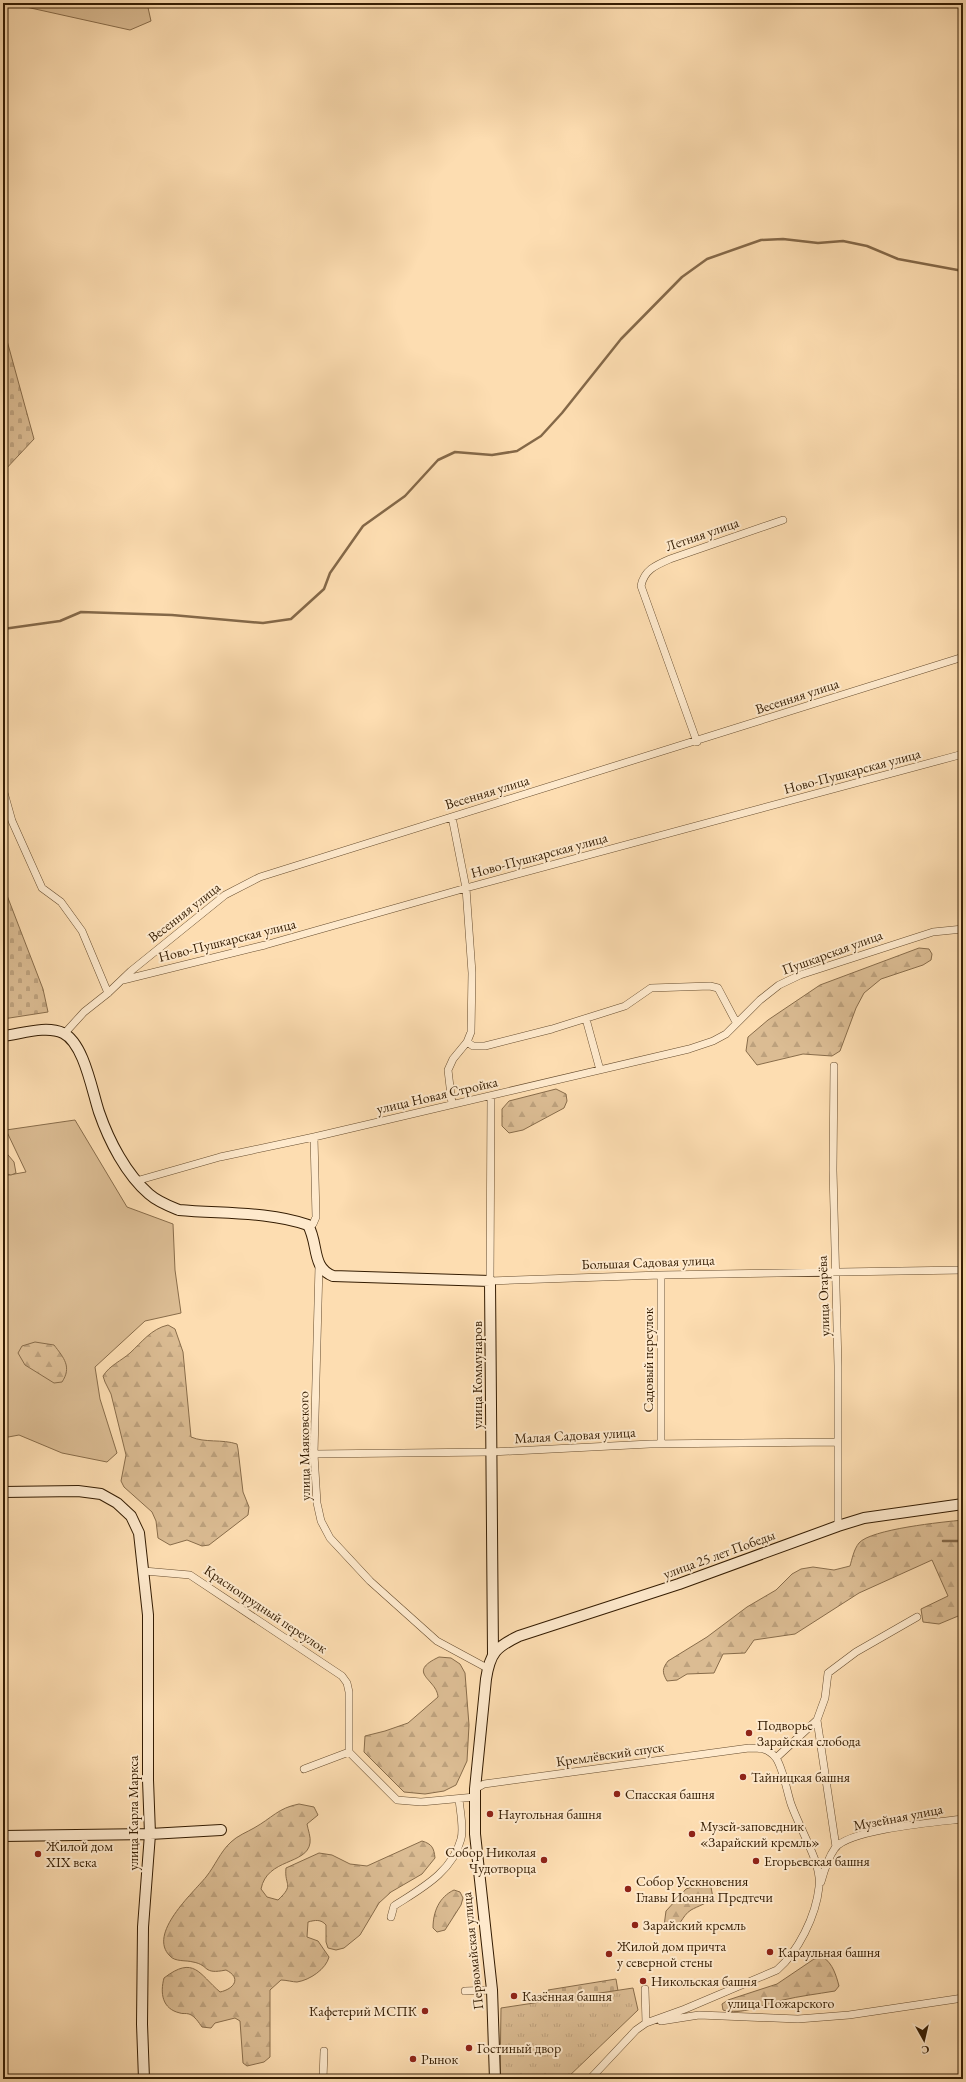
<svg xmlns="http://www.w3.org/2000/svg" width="966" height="2082" viewBox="0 0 966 2082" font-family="'EB Garamond',serif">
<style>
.grass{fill:#dbbc93;stroke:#886c4a}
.forest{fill:url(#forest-firs);stroke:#886c4a}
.cemetery{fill:url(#cemetery-stones);stroke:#886c4a}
.park{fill:url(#park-tufts);stroke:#886c4a}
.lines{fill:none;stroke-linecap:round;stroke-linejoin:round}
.stream{stroke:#846848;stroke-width:2.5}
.street-casing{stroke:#664c2e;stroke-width:8}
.secondary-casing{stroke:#341c02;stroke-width:12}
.street{stroke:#fee9cc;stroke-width:7}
.secondary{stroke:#fee9cc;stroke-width:10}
.poi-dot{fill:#8f2418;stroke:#fee9cc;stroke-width:1.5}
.labels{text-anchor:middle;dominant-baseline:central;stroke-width:4;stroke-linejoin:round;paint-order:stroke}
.street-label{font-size:14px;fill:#341c02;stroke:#fee9cc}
.poi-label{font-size:14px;fill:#341c02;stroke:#fee9cc;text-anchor:start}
</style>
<defs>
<pattern id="forest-firs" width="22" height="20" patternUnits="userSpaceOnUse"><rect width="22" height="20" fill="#dbbc93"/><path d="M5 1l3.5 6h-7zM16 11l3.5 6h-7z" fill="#bda17d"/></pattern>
<pattern id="cemetery-stones" width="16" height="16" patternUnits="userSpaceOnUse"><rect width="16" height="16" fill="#dbbc93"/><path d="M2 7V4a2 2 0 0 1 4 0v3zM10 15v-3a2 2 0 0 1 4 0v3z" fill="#bda17d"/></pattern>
<pattern id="park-tufts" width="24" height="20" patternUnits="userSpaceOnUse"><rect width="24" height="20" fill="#dbbc93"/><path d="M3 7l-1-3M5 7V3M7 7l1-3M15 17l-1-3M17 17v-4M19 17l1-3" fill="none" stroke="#bda17d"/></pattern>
</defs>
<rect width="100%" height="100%" fill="#fdddb1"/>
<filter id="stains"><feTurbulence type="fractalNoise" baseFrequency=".005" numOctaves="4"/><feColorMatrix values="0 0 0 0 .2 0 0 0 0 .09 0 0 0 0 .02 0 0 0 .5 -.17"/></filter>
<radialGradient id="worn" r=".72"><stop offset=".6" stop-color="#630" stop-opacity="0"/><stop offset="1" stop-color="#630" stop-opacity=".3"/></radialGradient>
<path class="grass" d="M3,3H147L151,21L130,30L17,5H3Z
M75,1120L127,1207L173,1224L175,1270L181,1313L145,1321L95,1367L100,1399L117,1453L107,1462L62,1453L19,1435L3,1438V1176L26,1172L6,1130Z"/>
<path class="forest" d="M919,948L929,949L932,954L931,960L923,965L881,979L864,993L856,1008L840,1051L832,1056L803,1054L757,1065L746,1051L748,1037L768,1020L820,985Z
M556,1089L566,1094L567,1101L564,1108L523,1130L509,1133L502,1126V1109L509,1101Z
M3,1149L14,1162L16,1173L11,1175L3,1173Z
M168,1325L175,1329L183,1352L191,1437C205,1443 222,1439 237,1444L238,1449L243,1492L249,1507L248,1515L209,1545L202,1546L187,1540L170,1545L158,1538L156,1521L152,1512L124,1487L121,1481L126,1455L111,1394L105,1382L103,1376C110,1365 121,1361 130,1353C142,1342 151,1329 168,1325Z
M35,1342L54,1345C64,1358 72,1367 62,1382L54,1383L25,1365L18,1353L22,1346Z
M963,1520V1614L939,1624L923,1622L921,1609L948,1596L932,1560L859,1593L795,1634L754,1640L745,1653L723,1654L714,1673L687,1674L677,1680L667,1681C662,1672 662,1669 668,1661L707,1637L747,1607L776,1590L792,1574L801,1569L813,1567L834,1570L850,1566C852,1559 854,1549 859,1543C871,1529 943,1522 963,1520Z
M439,1657L451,1658L460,1664L465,1673L469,1725L467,1761L456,1785L444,1791L425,1794L404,1792L364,1752L365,1736L385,1731L408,1723L438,1697C437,1679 405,1673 439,1657Z
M299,1804L314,1807L318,1815L307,1824C308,1830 311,1837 310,1843C307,1865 267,1858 261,1889L267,1897L278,1900C295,1884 284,1886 286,1868L319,1853L332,1855L350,1864L367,1866L422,1841C432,1844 434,1848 435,1858L422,1874L391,1892L379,1903L360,1935L344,1948L336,1950L328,1948L326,1942V1925C321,1919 315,1920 308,1922L307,1937L318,1941L329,1957C326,1969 310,1980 297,1982C293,1982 286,1980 281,1980L270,1990V2057L264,2062L247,2066L243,2063L240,2021L235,2018L215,2023L211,2028L202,2027C199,2023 195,2016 189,2014C186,2013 182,2014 180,2013C162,2009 160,1993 164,1978C194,1955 199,1974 220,1992C234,1989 242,1978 226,1970C202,1975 210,1965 193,1962C186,1960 175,1962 170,1956C147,1934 193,1893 206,1877C215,1866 220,1852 231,1842C237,1836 247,1832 254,1828C272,1818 278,1808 299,1804Z
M703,1883L708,1884L711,1887L713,1898C706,1904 698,1906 691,1910C681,1916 681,1929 668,1929L664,1926L666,1911L686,1889Z
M454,1890L460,1892L463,1898L461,1905L445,1930L437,1932L433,1928C433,1912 439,1897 454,1890Z
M823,1957C833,1964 836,1975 839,1986L835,1991C817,1994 800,1996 783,2000C765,2004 740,2016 723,2010L722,2004L728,2000L777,1984L814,1959Z"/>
<path class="cemetery" d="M3,326L34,439L3,472Z
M3,885L43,989L48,1012L3,1019Z
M616,1979L618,1991L550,2002L548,1990Z"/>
<path class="park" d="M633,1988L638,2010L566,2079H500L501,2008Z"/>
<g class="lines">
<path class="stream" d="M3,629L60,621L81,612L172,615L263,623L291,619L324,589L330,573L363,526L405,496L438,460L455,452L492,455L517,451L541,436L562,413L621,339L682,277L707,259L761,240L783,239L818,243L843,241L867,246L898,259L963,271
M943,1541H963"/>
<defs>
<path id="street" d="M697,742L641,586C644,570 656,565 670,559L783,520
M3,789L12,821L42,888L61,902L82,931L108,993
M123,980L265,945L466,888L963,754
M586,1019L600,1070
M64,1034L84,1012L108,993L131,971L225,895L260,877L963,657
M467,1042L473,1046H485L552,1029L625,1006L651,988L710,986L718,988L736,1022
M834,1066L833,1170L838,1366V1526
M491,1096L490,1281L661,1275L963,1270
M452,1104L448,1070L453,1059L467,1042L471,1032L472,973L466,888L452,817
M136,1181L220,1157L314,1137L689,1049L713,1041L726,1034L760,1000L779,985L800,975L933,932L963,929
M308,1225L313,1224L316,1217L314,1137
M319,1266L314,1454L317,1503L321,1521L330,1538L370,1581L437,1641L487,1668
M661,1275V1444
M314,1454L491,1452L650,1444L837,1442
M144,1571L190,1575L342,1676L347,1683L349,1692V1752
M817,1720L836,1847
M349,1752L397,1800L421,1802L475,1797
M776,1758L817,1720L825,1698L828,1673L856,1652L917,1617
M304,1769L349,1752
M475,1789L484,1784L749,1748C760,1748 768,1748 776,1758C783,1768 787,1792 791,1804C798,1823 808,1841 815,1860C818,1869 820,1879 819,1887C816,1916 798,1952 777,1970L685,2009L646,2023L636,2030L590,2079
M821,1882C824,1871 828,1858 835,1848C850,1829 937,1822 963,1819
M391,1917L394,1906C420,1889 452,1873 461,1839C464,1828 460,1811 459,1799
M645,1989L646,2023L649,2022
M465,1991L492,1990
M661,2021L699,2015L798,2019L849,2015L963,1998
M323,2079L324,2051"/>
<path id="secondary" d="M3,1036C21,1034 46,1025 63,1033C84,1043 92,1091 99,1112C109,1141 126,1174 149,1194C158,1202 169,1206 179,1210C221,1214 268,1211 308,1225C319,1245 311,1267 333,1276L490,1281L493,1654
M3,1492L78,1491L101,1494L117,1503L131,1516L139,1533L148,1615V1780L150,1834L143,1927L142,2024L144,2079
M3,1836L150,1834L221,1830
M495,2079L492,1990L475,1834V1789L486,1679C490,1653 496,1647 519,1636L679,1584L838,1526L864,1518L963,1504"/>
</defs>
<use href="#street" class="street-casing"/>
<use href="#secondary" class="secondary-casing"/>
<use href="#street" class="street"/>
<use href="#secondary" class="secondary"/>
</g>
<g class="poi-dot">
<circle cx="749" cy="1733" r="4"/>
<circle cx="743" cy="1777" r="4"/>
<circle cx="617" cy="1794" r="4"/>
<circle cx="490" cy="1814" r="4"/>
<circle cx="692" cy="1834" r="4"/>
<circle cx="38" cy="1854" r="4"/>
<circle cx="544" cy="1860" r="4"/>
<circle cx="756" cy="1861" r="4"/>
<circle cx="628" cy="1889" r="4"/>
<circle cx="635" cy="1925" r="4"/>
<circle cx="770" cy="1952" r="4"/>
<circle cx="609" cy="1954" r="4"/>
<circle cx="643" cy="1981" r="4"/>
<circle cx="514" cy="1996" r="4"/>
<circle cx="425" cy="2011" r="4"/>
<circle cx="469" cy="2048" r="4"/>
<circle cx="413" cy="2059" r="4"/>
</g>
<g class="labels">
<g class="street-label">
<text transform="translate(702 534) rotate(-19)">Летняя улица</text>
<text transform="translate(797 696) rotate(-18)">Весенняя улица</text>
<text transform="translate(852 771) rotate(-15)">Ново-Пушкарская улица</text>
<text transform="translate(487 792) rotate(-17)">Весенняя улица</text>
<text transform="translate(539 855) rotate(-15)">Ново-Пушкарская улица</text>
<text transform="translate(184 912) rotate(-38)">Весенняя улица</text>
<text transform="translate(227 940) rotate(-14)">Ново-Пушкарская улица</text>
<text transform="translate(832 952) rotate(-20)">Пушкарская улица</text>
<text transform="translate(437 1095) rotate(-13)">улица Новая Стройка</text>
<text transform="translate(648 1262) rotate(-2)">Большая Садовая улица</text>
<text transform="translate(823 1296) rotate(-92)">улица Огарёва</text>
<text transform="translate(648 1360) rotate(-90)">Садовый переулок</text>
<text transform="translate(477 1375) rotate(-90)">улица Коммунаров</text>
<text transform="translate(575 1435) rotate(-3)">Малая Садовая улица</text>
<text transform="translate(304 1446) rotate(-91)">улица Маяковского</text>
<text transform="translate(719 1554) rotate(-20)">улица 25 лет Победы</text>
<text transform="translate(266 1609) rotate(34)">Краснопрудный переулок</text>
<text transform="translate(610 1754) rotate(-8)">Кремлёвский спуск</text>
<text transform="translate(133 1813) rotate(-90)">улица Карла Маркса</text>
<text transform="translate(898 1817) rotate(-11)">Музейная улица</text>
<text transform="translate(472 1951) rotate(-96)">Первомайская улица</text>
<text x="781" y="2003">улица Пожарского</text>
</g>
<g class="poi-label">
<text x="757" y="1725">Подворье<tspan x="757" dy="16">Зарайская слобода</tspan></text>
<text x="751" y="1777">Тайницкая башня</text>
<text x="625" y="1794">Спасская башня</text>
<text x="498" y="1814">Наугольная башня</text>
<text x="700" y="1826">Музей-заповедник<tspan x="700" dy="16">«Зарайский кремль»</tspan></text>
<text x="46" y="1846">Жилой дом<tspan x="46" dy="16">XIX века</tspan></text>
<text x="536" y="1852" text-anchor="end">Собор Николая<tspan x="536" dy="16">Чудотворца</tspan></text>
<text x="764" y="1861">Егорьевская башня</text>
<text x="636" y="1881">Собор Усекновения<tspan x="636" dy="16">Главы Иоанна Предтечи</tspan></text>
<text x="643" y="1925">Зарайский кремль</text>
<text x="617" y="1946">Жилой дом причта<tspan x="617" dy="16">у северной стены</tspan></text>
<text x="778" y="1952">Караульная башня</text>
<text x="651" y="1981">Никольская башня</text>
<text x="522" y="1996">Казённая башня</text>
<text x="417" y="2011" text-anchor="end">Кафетерий МСПК</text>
<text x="477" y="2048">Гостиный двор</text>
<text x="421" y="2059">Рынок</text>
</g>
</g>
<rect width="966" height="2082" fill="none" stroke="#fdddb1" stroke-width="16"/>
<rect x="4" y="4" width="958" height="2074" fill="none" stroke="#341c02" stroke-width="2"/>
<rect x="8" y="8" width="950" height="2066" fill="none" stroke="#341c02"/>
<g transform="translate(924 2040) rotate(172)" stroke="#fee9cc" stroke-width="3" paint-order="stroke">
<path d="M0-3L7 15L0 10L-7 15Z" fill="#341c02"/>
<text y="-6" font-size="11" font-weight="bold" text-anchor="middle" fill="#341c02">С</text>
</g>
<rect width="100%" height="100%" filter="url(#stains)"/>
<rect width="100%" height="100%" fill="url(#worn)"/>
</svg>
